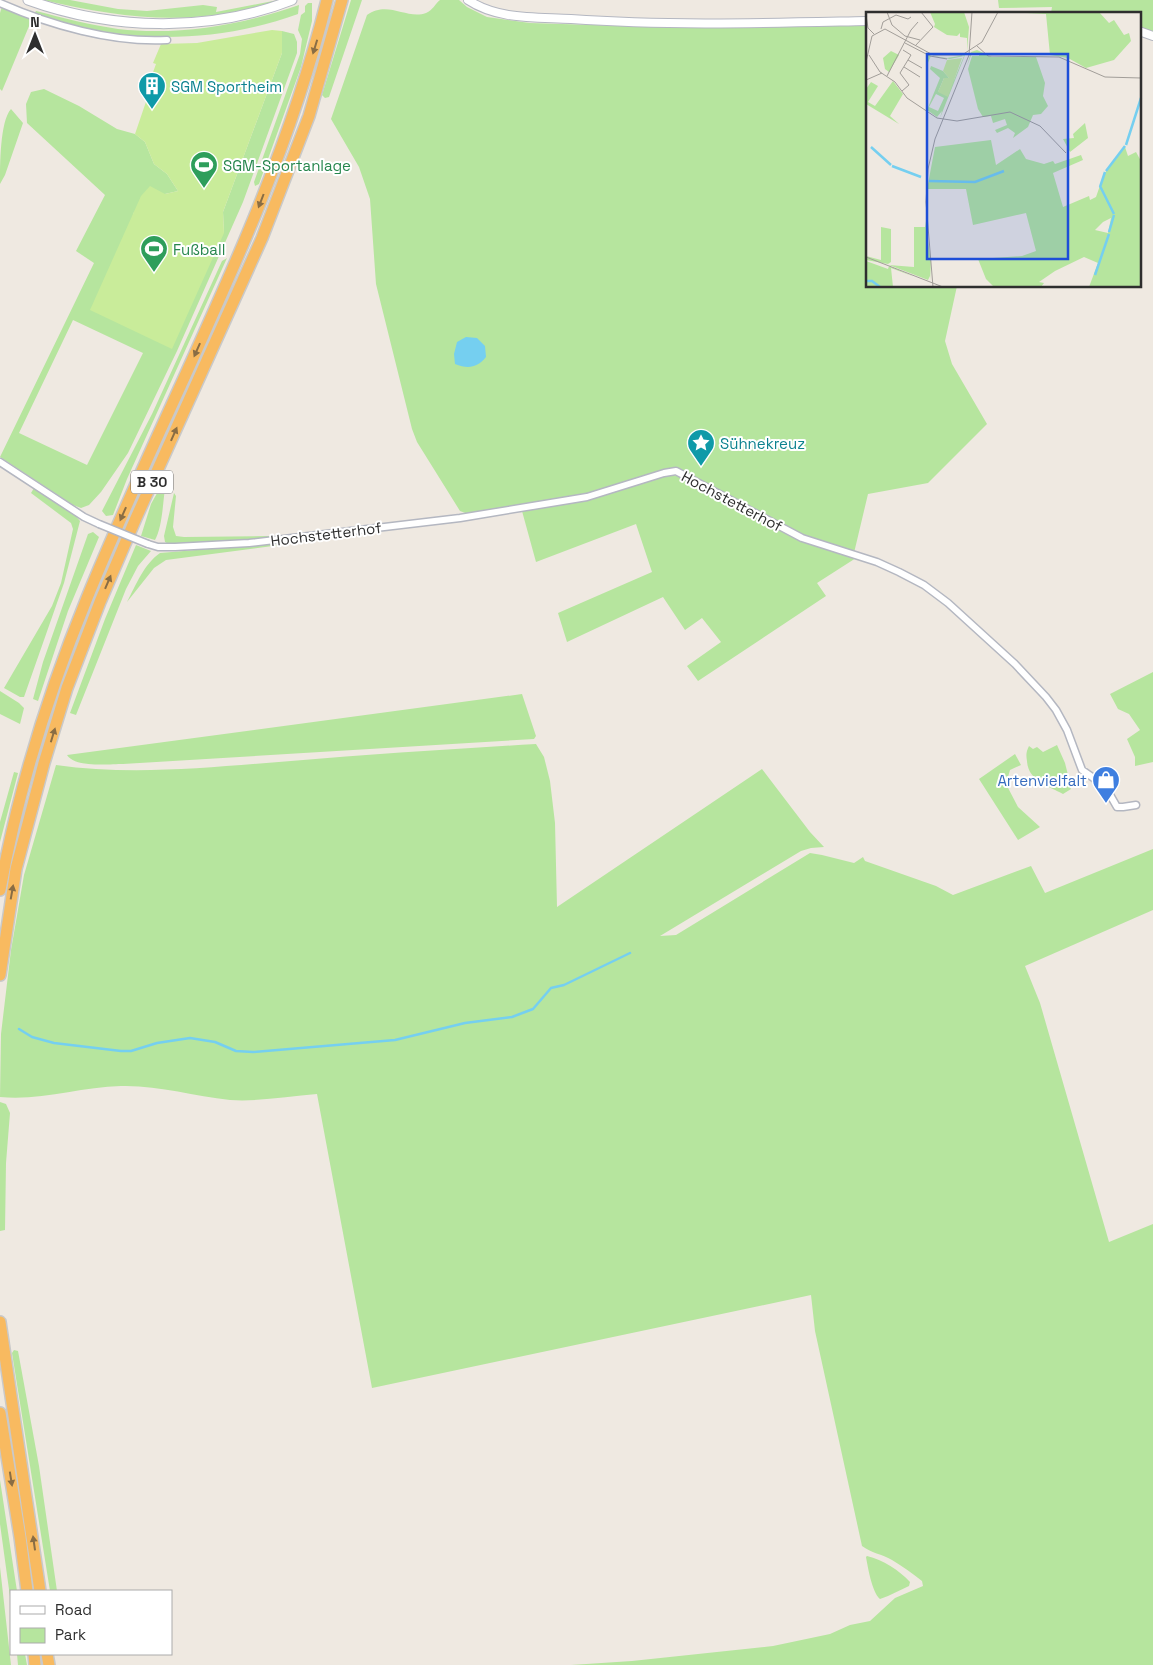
<svg xmlns="http://www.w3.org/2000/svg" width="1153" height="1665" viewBox="0 0 1153 1665" font-family="'Space Grotesk',sans-serif">
<style>
.green{fill:#b6e59e;fill-rule:evenodd}
.pitch{fill:#c9ec9a}
.water{fill:#75cff0}
.lines{fill:none;stroke-linecap:round;stroke-linejoin:round}
.stream{stroke:#75cff0;stroke-width:2.5}
.minor-casing{stroke:#b4b7c1;stroke-width:9}
.tertiary-casing{stroke:#b4b7c1;stroke-width:10}
.secondary-casing{stroke:#b4b7c1;stroke-width:11}
.trunk-casing{stroke:#c9c9c9;stroke-width:14}
.minor{stroke:#fff;stroke-width:6}
.tertiary{stroke:#fff;stroke-width:8}
.secondary{stroke:#fff;stroke-width:9}
.trunk{stroke:#f8ba60;stroke-width:11}
.minor-bridge-casing{stroke:#b4b7c1;stroke-width:9;stroke-linecap:butt}
.minor-bridge{stroke:#fff;stroke-width:6}
.oneway{fill:#896d44}
.labels{text-anchor:middle;dominant-baseline:central;stroke-width:4;stroke-linejoin:round;paint-order:stroke}
.shield{fill:#fff;stroke:#6d6d6d;stroke-width:1}
.shield-label{font-size:14px;font-weight:bold;fill:#2e2e2e}
.culture-label{font-size:15px;fill:#0d838f;stroke:#fff;text-anchor:start}
.leisure-label{font-size:15px;fill:#27864d;stroke:#fff;text-anchor:start}
.street-label{font-size:15px;fill:#2e2e2e;stroke:#fff}
.shop-label{font-size:15px;fill:#366cbe;stroke:#fff;text-anchor:end}
.inset-river{fill:none;stroke:#75cff0;stroke-width:2.5}
.inset-road{fill:none;stroke:#a29e99;stroke-width:1}
.view{fill:#1d4ed8;fill-opacity:0.15;stroke:#1d4ed8;stroke-width:2.5}
.inset-edge{fill:none;stroke:#2e2e2e;stroke-width:2.5}
</style>
<rect width="100%" height="100%" fill="#efe9e1"/>
<path class="green" d="M43,0H70L118,9L147,11L203,5L217,7L216,12L278,0C196,28 126,19 43,0Z
M351,0H362L329,97L325,98L322,95Z
M440,0H459L467,7L487,17L530,23L689,28L867,25V286H957L945,341L952,364L987,424L928,483L868,494L854,553L805,536L677,468L664,470L583,495L468,514L460,511L417,442L412,429L376,284L370,199L359,167L331,119L367,15C388,0 407,20 426,13C433,10 435,4 440,0Z
M998,0H1153V32L1139,28V14L1051,13L1052,7L999,8Z
M308,3H312V21L301,67L259,184L255,186L254,182L300,54L302,39L298,30L301,15L305,12V6Z
M299,5L298,14C226,40 152,43 77,28C62,25 48,20 33,15L36,11C63,18 91,25 118,29C179,36 241,25 299,5Z
M2,6L32,19L2,91L0,89V13Z
M282,31L294,34L297,42V53L243,202L177,351L128,453L101,492L89,505L81,508L73,505L0,457L94,263L76,251L105,195L27,123L26,104L31,92L44,89L79,106L117,129L135,134L145,142L154,164L167,174L178,191L165,194L134,212L132,219L224,233L223,212L282,53ZM73,320L143,353L87,465L19,433Z
M11,109L23,123L5,175L0,184C0,165 0,121 11,109Z
M227,258L127,479L113,515L106,516L102,511L152,414L222,261Z
M671,475L683,477L787,532L856,558L817,583L826,596L698,681L687,666L721,642L702,618L685,630L663,597L567,642L558,613L652,572L636,524L536,562L522,511L658,476Z
M161,486L165,488C163,503 162,528 155,540L141,536L151,504Z
M34,488L75,515L80,521L64,583L24,697H20L4,688L52,606L61,583L73,529L71,523L31,493Z
M174,493L176,496L173,527L176,536L184,537L269,536L271,538L170,545L165,542L164,536Z
M93,532L99,537L68,611L38,701L33,699L43,662L88,534Z
M269,544L280,545L166,560L154,568L127,602C136,585 144,564 160,553Z
M136,545L151,551L138,566L126,589L76,715L70,713L105,619Z
M1153,672V762L1135,766V757L1127,739L1140,730L1129,714L1118,709L1110,694Z
M0,691L19,703L24,708L20,724L0,714Z
M522,694L536,736L534,739L123,764C109,764 75,768 67,755Z
M536,744L544,757L550,781L555,823L557,907L762,769L810,832L824,847L811,848L801,851L660,936L676,935L810,853L822,855L854,863L863,857L865,861L936,886L953,895L1031,866L1045,893L1153,849V910L1025,966L1040,1003L1109,1242L1153,1224V1665H571L632,1661L773,1646L830,1634L850,1625L870,1621L895,1598L923,1586L922,1581C912,1573 902,1566 892,1560C882,1554 871,1553 862,1546L815,1331L811,1295L372,1388L317,1094C288,1096 259,1102 230,1100C193,1096 158,1085 121,1086C80,1087 41,1101 0,1097L1,1034L11,950L24,875L56,765C133,776 214,767 291,761C373,754 454,749 536,744Z
M1057,745L1065,763L1068,775L1065,779L1071,789L1063,794C1049,786 1028,781 1027,761C1026,755 1026,752 1029,746L1033,749L1037,747L1043,752Z
M1015,754L1021,765L1010,770L1006,784L1018,807L1040,827L1018,840L979,779Z
M14,772L18,773L0,842V822Z
M0,1102L6,1104L10,1113L6,1163L5,1230L0,1231Z
M14,1350L18,1351L39,1466L57,1591H50L12,1353Z
M0,1480L17,1591H11V1604L0,1524Z
M867,1556C883,1560 899,1570 910,1582L909,1586L888,1596L880,1599C872,1592 868,1568 866,1557Z
M0,1567L11,1665H0Z
M17,1654H25L27,1665H18Z"/>
<path class="pitch" d="M272,30L282,31V53L223,212L224,233L172,349L90,310L141,196L150,186L165,194L178,191L167,174L154,164L145,142L135,134L151,87L148,86L156,64L153,63L161,44L197,43Z"/>
<path class="water" d="M466,337L477,338L485,346L486,357C477,368 468,369 455,364L454,354L457,342Z"/>
<g class="lines">
<path class="stream" d="M19,1029L32,1037L54,1043L121,1051H131L157,1043L190,1038L215,1042L236,1051L253,1052L395,1040L465,1023L512,1017L533,1009L551,988L564,985L630,953"/>
<defs>
<path id="minor" d="M0,3C50,25 112,43 167,40
M0,462L84,517L99,524
M148,544L158,547H175L249,543L460,518L587,497L664,473L676,471L802,538L877,562L899,572L924,585L948,603L1015,664L1046,697L1056,710L1067,730L1082,770L1105,786L1117,807H1123L1136,805"/>
<path id="tertiary" d="M468,0C498,20 536,17 571,19C669,26 768,23 867,21
M1139,31L1153,36"/>
<path id="secondary" d="M28,0C111,30 209,33 292,0"/>
<path id="trunk" d="M0,890C18,790 49,691 87,598C168,398 275,210 327,0
M0,975L16,869L44,763L67,688L100,602L136,518L262,238L309,116L342,0
M0,1322L40,1591
M0,1413L20,1537L27,1591
M34,1654L35,1665
M47,1654L49,1665"/>
</defs>
<use href="#minor" class="minor-casing"/>
<use href="#tertiary" class="tertiary-casing"/>
<use href="#secondary" class="secondary-casing"/>
<use href="#trunk" class="trunk-casing"/>
<use href="#minor" class="minor"/>
<use href="#tertiary" class="tertiary"/>
<use href="#secondary" class="secondary"/>
<use href="#trunk" class="trunk"/>
<defs>
<path id="minor-bridge" d="M99,524L148,544"/>
</defs>
<use href="#minor-bridge" class="minor-bridge-casing"/>
<use href="#minor-bridge" class="minor-bridge"/>
</g>
<defs><path id="oneway-solid" d="M-6-.8H1V-3.2L6.5 0L1 3.2V.8H-6Z" transform="scale(1.25)"/></defs>
<g class="oneway">
<use href="#oneway-solid" transform="translate(315 47) rotate(107)"/>
<use href="#oneway-solid" transform="translate(261 201) rotate(111)"/>
<use href="#oneway-solid" transform="translate(197 350) rotate(114)"/>
<use href="#oneway-solid" transform="translate(174 434) rotate(-66)"/>
<use href="#oneway-solid" transform="translate(123 514) rotate(114)"/>
<use href="#oneway-solid" transform="translate(108 582) rotate(-67)"/>
<use href="#oneway-solid" transform="translate(53 735) rotate(-73)"/>
<use href="#oneway-solid" transform="translate(12 892) rotate(-80)"/>
<use href="#oneway-solid" transform="translate(11 1479) rotate(81)"/>
<use href="#oneway-solid" transform="translate(34 1543) rotate(-98)"/>
</g>
<defs>
<symbol id="building-pin" viewBox="-11 -11 22 30"><path d="M0 17L-7.5 6A9.5 9.5 0 1 1 7.5 6Z" fill="#0f9aa8" stroke="#fff"/><path d="M-4-6H4V6H1V3H-1V6H-4ZM-2.5-4.3h1.7v1.8h-1.7ZM.8-4.3h1.7v1.8H.8ZM-2.5-1h1.7V.8h-1.7ZM.8-1h1.7V.8H.8Z" fill="#fff"/></symbol>
<symbol id="stadium-pin" viewBox="-11 -11 22 30"><path d="M0 17L-7.5 6A9.5 9.5 0 1 1 7.5 6Z" fill="#2e9e5b" stroke="#fff"/><path d="M0-5a6.5 5 0 1 0 0 10a6.5 5 0 1 0 0-10ZM-3.5-1.8h7v3.6h-7Z" fill="#fff"/></symbol>
<symbol id="sight-pin" viewBox="-11 -11 22 30"><path d="M0 17L-7.5 6A9.5 9.5 0 1 1 7.5 6Z" fill="#0f9aa8" stroke="#fff"/><path d="M0-6L1.8-2.2L6-1.7L2.9 1.2L3.7 5.4L0 3.3L-3.7 5.4L-2.9 1.2L-6-1.7L-1.8-2.2Z" fill="#fff"/></symbol>
<symbol id="shop-pin" viewBox="-11 -11 22 30"><path d="M0 17L-7.5 6A9.5 9.5 0 1 1 7.5 6Z" fill="#3f7fe0" stroke="#fff"/><path d="M-5-2.5h2.3a2.7 3.5 0 0 1 5.4 0H5L5.5 6h-11ZM-1.5-2.5h3a1.5 2.3 0 0 0-3 0Z" fill="#fff"/></symbol>
</defs>
<g fill-rule="evenodd">
<use href="#building-pin" x="136" y="70" width="32" height="43"/>
<use href="#stadium-pin" x="188" y="149" width="32" height="43"/>
<use href="#stadium-pin" x="138" y="233" width="32" height="43"/>
<use href="#sight-pin" x="685" y="427" width="32" height="43"/>
<use href="#shop-pin" x="1090" y="764" width="32" height="43"/>
</g>
<g class="labels">
<rect class="shield" x="131" y="470.5" width="42" height="23" rx="4"/>
<g class="shield-label">
<text x="152" y="482">B 30</text>
</g>
<g class="culture-label">
<text x="171" y="86">SGM Sportheim</text>
<text x="720" y="443">Sühnekreuz</text>
</g>
<g class="leisure-label">
<text x="223" y="165">SGM-Sportanlage</text>
<text x="173" y="249">Fußball</text>
</g>
<g class="street-label">
<text transform="translate(732 501) rotate(28)">Hochstetterhof</text>
<text transform="translate(326 534) rotate(-7)">Hochstetterhof</text>
</g>
<g class="shop-label">
<text x="1087" y="780">Artenvielfalt</text>
</g>
</g>
<g transform="translate(866 12)">
<rect width="275" height="275" fill="#efe9e1"/>
<path d="M64,0H98L103,15L101,39V26L94,25V21L91,24L81,23L68,15L69,12ZM139,0H233L243,11L248,8L258,23L263,21L265,29L248,48L220,56L202,46L184,43L180,2ZM111,38L126,45H170L179,71L177,84L182,94L175,102L167,103L162,115L147,126L149,121L142,116L131,121L129,118L141,113L139,107L127,111L125,104L117,105L112,97L102,57L106,44H113V41H106L101,54L105,40ZM25,39L33,43L23,60L19,57L17,46ZM61,43L81,46L99,43L74,106L76,99L71,105L61,98L74,66L64,57L65,54L77,59L83,66H78L72,80L88,68L98,44L84,47L65,44L61,53ZM70,82L78,86L72,99L63,95ZM27,69L37,82L24,104L33,112L0,92V77L5,70L12,74L2,90L9,94ZM219,111L222,126L204,140L197,127L208,126L207,122ZM125,128L130,153L154,137L160,147L178,152L187,149L189,152L215,143L217,148L187,161L197,195L223,184L224,188L230,185L238,162L259,135L262,144L270,140L275,149V275H223L232,251L218,245L189,259L173,270L178,271L175,275H128L120,267L112,247L156,244L170,239L160,201L107,213L100,177H61L69,135ZM245,206L242,221L229,218L237,210ZM59,209L65,249L64,269V264L62,268L23,253L48,255V215H59ZM15,215L25,217V250L22,252L0,248V244L15,248ZM0,249L22,257L23,254L49,265L25,256L27,275H0Z" fill="#b6e59e" fill-rule="evenodd"/>
<path d="M96,46L82,85L72,80L78,66H83L77,59L81,48Z" fill="#c9ec9a"/>
<path class="inset-river" d="M260,133L275,86M5,135L25,153M26,154L55,165M240,159L259,134M63,169L109,170L138,159M234,174L248,202M234,175L239,160M243,220L248,203M229,263L243,222M0,269H6L14,275"/>
<path class="inset-road" d="M21,0L26,13L39,24L54,28M0,3L2,16L8,22M15,17L17,10L30,3L42,7L45,5M39,31L64,44L81,47M49,34L67,15L55,0M111,34L122,44L193,45L239,65L275,66M3,43L14,60L29,70L41,86L71,106L91,109L144,100L174,114L200,141M42,48L56,56M0,50L6,24L19,17L67,43H96L116,30L132,0M38,55L54,65M21,64L45,18L52,10M0,68L16,61M36,79L43,73L34,61L45,43L37,38M0,245L77,275M67,275L60,190L62,157L69,127L103,43L106,0"/>
<path class="view" d="M61,42H202V247H61Z"/>
<rect width="275" height="275" class="inset-edge"/>
</g>
<rect x="10" y="1590" width="162" height="65" fill="#ffffff" stroke="#ababab"/>
<rect x="20" y="1606" width="25" height="8" fill="#ffffff" stroke="#ababab"/>
<text x="55" y="1615" font-size="15" fill="#2e2e2e">Road</text>
<rect x="20" y="1628" width="25" height="15" fill="#b6e59e" stroke="#ababab"/>
<text x="55" y="1640" font-size="15" fill="#2e2e2e">Park</text>
<g transform="translate(35 35)" stroke="#ffffff" stroke-width="4" paint-order="stroke">
<path d="M0-4L9 19L0 12L-9 19Z" fill="#2e2e2e"/>
<text y="-8" font-size="14" font-weight="bold" text-anchor="middle" fill="#2e2e2e">N</text>
</g>
</svg>
